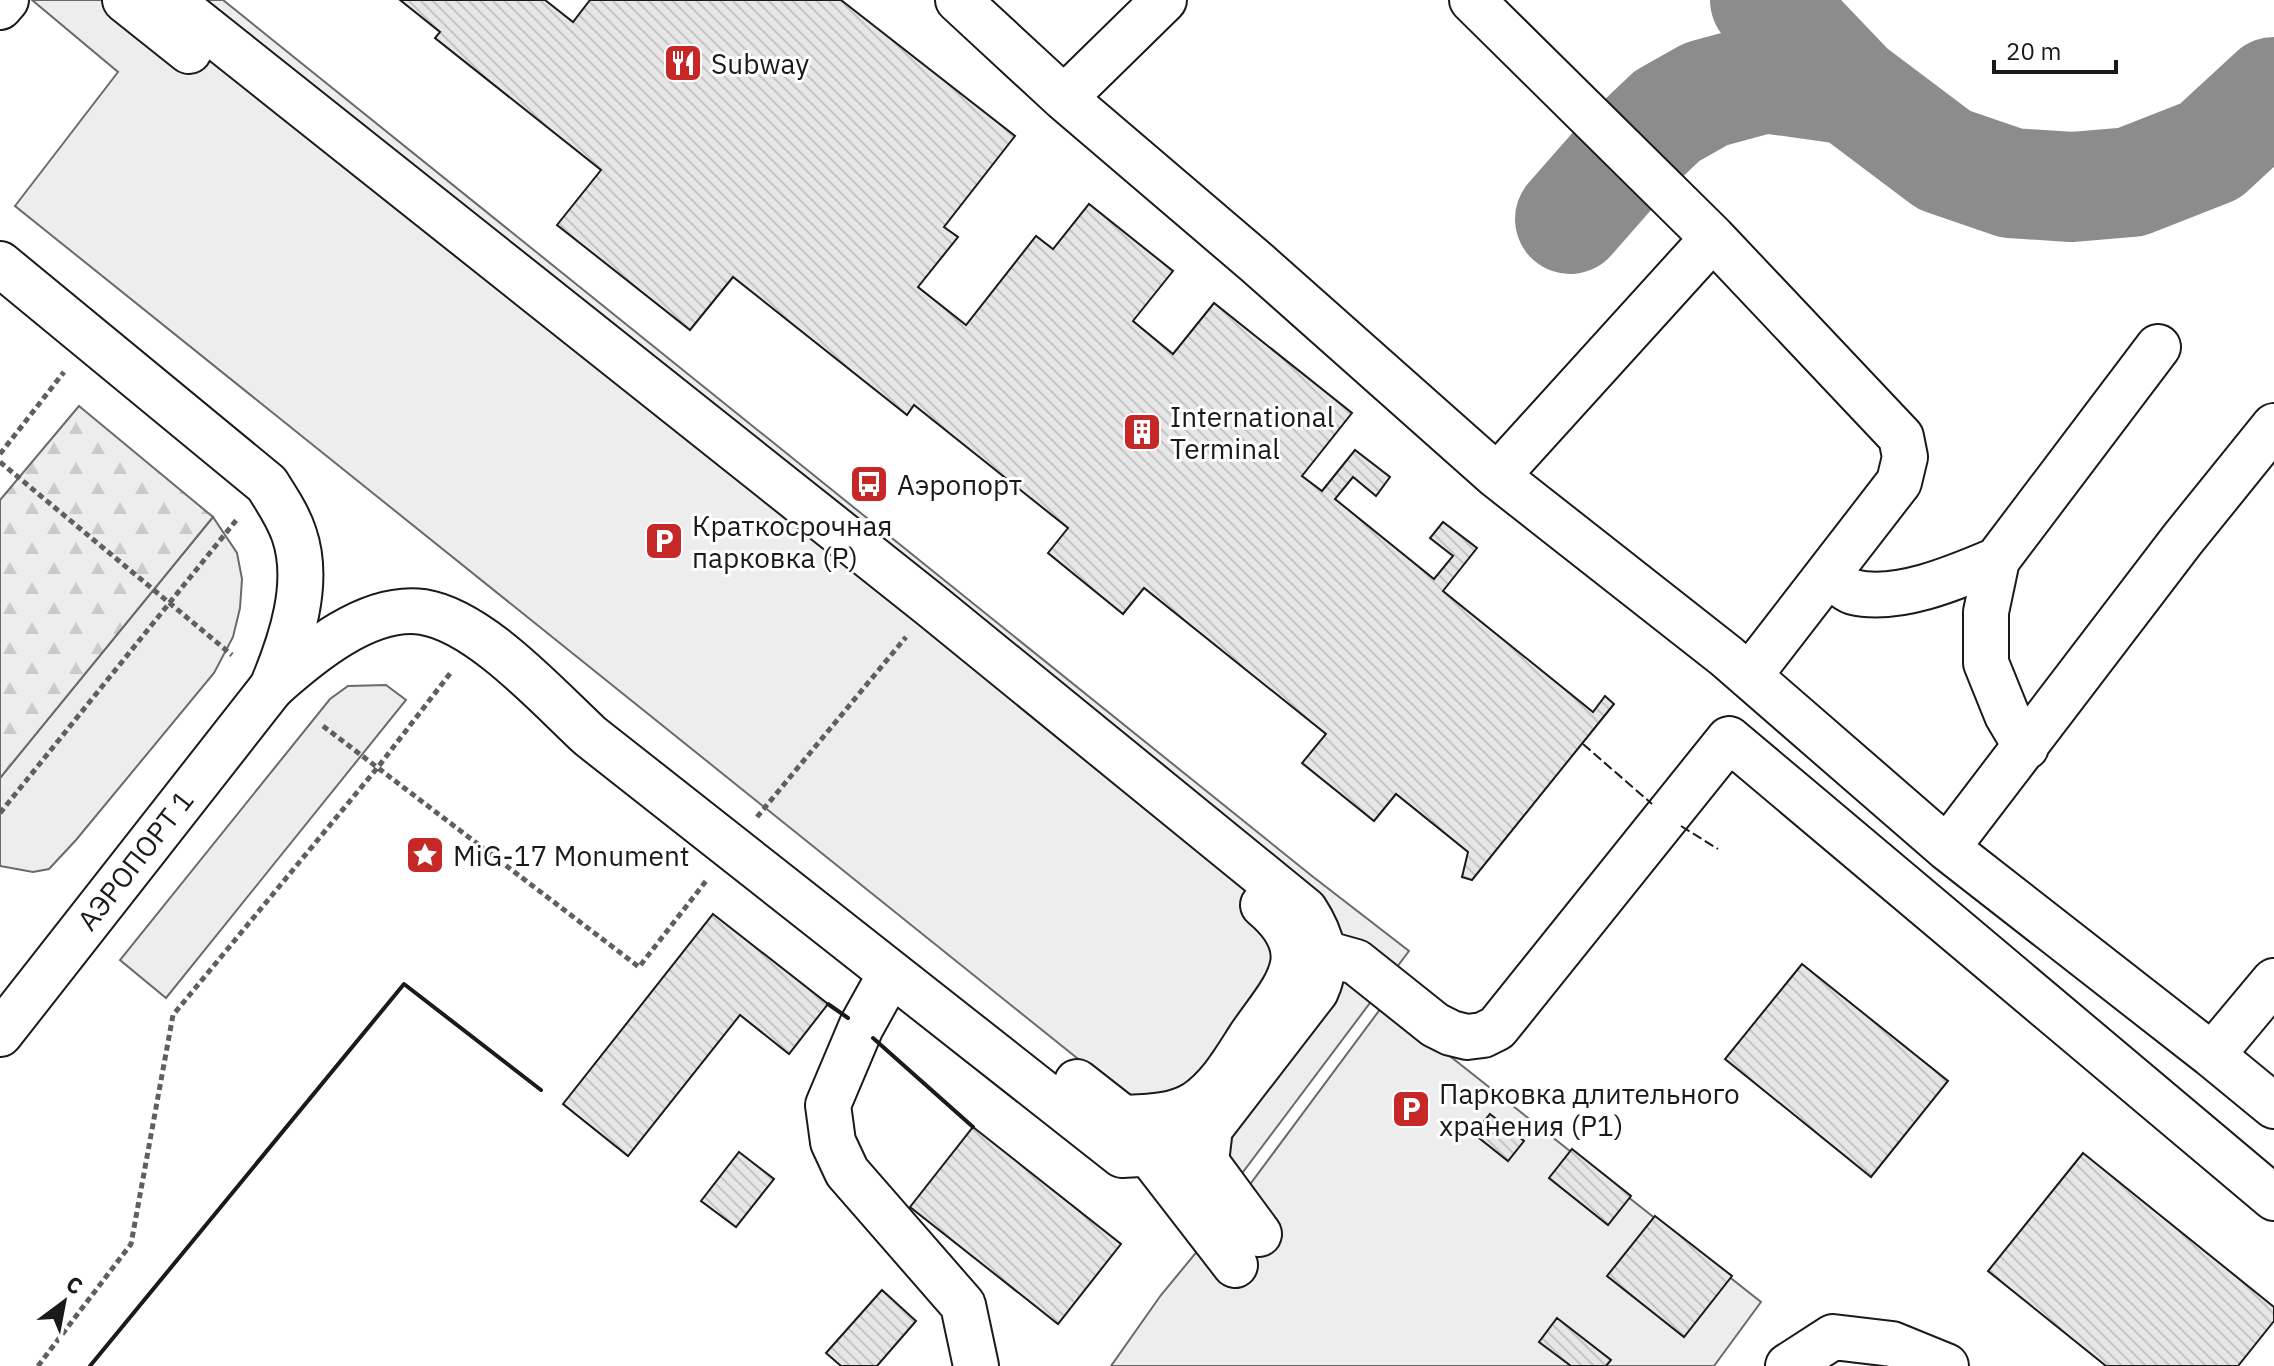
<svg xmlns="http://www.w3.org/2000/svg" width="2274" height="1366" viewBox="0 0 2274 1366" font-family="'IBM Plex Sans',sans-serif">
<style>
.built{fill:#ededed;stroke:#6a6a6a;stroke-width:2}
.forest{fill:url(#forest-firs);stroke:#6a6a6a;stroke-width:2}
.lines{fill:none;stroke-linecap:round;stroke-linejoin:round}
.taxiway{stroke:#8c8c8c;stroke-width:110}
.building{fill:url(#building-back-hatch);stroke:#1a1a1a;stroke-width:2}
.minor-casing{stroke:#1a1a1a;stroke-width:48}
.major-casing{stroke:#1a1a1a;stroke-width:48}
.path{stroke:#5f5f5f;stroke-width:5;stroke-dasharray:6 4;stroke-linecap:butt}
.minor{stroke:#fff;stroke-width:44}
.major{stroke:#fff;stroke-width:44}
.fence{stroke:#1a1a1a;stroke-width:2;stroke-dasharray:10 4;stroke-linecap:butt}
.wall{stroke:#1a1a1a;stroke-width:4}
.labels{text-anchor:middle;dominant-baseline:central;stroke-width:6;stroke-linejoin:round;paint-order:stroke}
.poi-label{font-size:28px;fill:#1a1a1a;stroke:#fff;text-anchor:start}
.street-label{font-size:28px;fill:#1a1a1a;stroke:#fff}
</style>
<defs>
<pattern id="forest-firs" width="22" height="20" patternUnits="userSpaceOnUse" patternTransform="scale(2)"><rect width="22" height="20" fill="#ededed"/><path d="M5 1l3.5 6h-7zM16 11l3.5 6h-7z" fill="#cbcbcb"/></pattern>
<pattern id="building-back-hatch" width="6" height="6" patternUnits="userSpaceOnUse" patternTransform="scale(2)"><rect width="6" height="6" fill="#e6e6e6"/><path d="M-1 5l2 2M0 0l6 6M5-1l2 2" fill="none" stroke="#c5c5c5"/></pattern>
</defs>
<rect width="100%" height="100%" fill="#fff"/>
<path class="built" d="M32,0H223L1312,876L1409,951L1234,1184L15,206L118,72Z
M213,517L237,553L242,579L240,608L233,637L214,673L76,840L49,869L33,872L0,866V778Z
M386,685L406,700L166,998L120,960L330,699L348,686Z
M1384,1004L1761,1302L1714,1366H1111L1161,1295L1228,1214Z"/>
<path class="forest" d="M79,406L213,517L0,778V500Z"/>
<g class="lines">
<path class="taxiway" d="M1765,0L1851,90L1944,160L2011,183L2072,187L2131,182L2210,151L2274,92
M1570,219L1627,154L1667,116L1706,94L1765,78L1851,90"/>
</g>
<path class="building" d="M400,0H545L573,22L590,0H841L1015,136L944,227L958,237L918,287L966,325L1036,236L1053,249L1089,204L1173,271L1133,321L1173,354L1214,303L1352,413L1302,476L1322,491L1355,450L1390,477L1376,496L1353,477L1335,499L1434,579L1453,556L1430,538L1443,522L1477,548L1443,591L1593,712L1605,696L1614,704L1472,880L1462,877L1468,852L1396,794L1374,821L1302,763L1326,734L1144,588L1123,614L1048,553L1068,528L914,405L907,415L733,277L690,330L557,225L601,170L435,38L440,32Z
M713,914L828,1004L789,1054L740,1015L628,1156L563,1104Z
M1802,964L1948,1081L1871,1177L1725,1059Z
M1490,1114L1524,1141L1508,1161L1474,1134Z
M973,1127L1121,1244L1058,1324L910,1207Z
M1572,1149L1631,1196L1608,1225L1549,1178Z
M739,1152L774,1179L736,1227L701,1201Z
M2083,1153L2274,1307V1321L2238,1366H2106L1988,1271Z
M1655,1216L1732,1276L1684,1337L1607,1276Z
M882,1290L916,1321L877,1366H841L826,1353Z
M1557,1318L1611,1360L1606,1366H1571L1539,1342Z"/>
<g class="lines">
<defs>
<path id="minor" d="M125,0L189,51
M170,0L932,606L1305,910C1322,936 1330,961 1316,991L1208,1131L1176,1152L1122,1155L590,736C548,697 480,621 423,612C368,604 309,654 272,687
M958,0L1064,98L1256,262L1497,476L1726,656L1947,848L2212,1055L2274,1106
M1472,0L1713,238L1901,437L1905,457L1899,482L1749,676
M0,7L6,0
M1064,98L1164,0
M1497,476L1713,238
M1828,574C1835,579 1844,589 1853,592C1897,603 1957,577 1997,560
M2026,747L2007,715L1986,663V612L1997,560L2158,347
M1947,848L2182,540L2274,426
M1324,953L1356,962L1435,1025L1451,1033L1467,1037L1483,1035L1497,1028L1729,739L2274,1198
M891,973L861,1027L828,1105L833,1142L847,1172L963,1305L976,1366
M2212,1055L2274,981
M1077,1082L1123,1118C1147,1117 1174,1117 1195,1104C1220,1087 1234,1062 1250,1037C1282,990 1323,955 1263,905
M1212,1111L1206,1162L1259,1234
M1136,1137L1235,1265
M1788,1366L1833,1337L1892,1344L1946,1366"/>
<path id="major" d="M0,264L267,484C277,500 288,516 294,534C311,583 291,642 272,687L0,1034"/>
</defs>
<use href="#minor" class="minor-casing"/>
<use href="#major" class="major-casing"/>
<path class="path" d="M0,454L64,372
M0,462L232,655
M323,726L639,967L706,881
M0,813L238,518
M757,817L906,637
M38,1366L131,1244L173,1015L378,767L452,671"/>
<use href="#minor" class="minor"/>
<use href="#major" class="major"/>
<path class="fence" d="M1583,744L1652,804
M1681,826L1718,849"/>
<path class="wall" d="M828,1004L848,1018
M873,1038L973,1127
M90,1366L404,984L541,1090"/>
</g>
<defs>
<symbol id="restaurant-square" viewBox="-11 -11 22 22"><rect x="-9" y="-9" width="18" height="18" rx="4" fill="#c62828" stroke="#fff"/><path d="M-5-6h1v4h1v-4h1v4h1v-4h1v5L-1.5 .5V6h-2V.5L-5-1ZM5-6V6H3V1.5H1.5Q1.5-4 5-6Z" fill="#fff"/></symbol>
<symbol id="building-square" viewBox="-11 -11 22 22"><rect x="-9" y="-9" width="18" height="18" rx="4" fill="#c62828" stroke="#fff"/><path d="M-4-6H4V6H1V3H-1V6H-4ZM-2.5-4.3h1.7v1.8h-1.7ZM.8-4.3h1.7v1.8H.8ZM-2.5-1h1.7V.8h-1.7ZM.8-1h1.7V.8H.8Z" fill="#fff"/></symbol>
<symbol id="bus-square" viewBox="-11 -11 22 22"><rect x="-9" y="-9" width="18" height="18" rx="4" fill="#c62828" stroke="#fff"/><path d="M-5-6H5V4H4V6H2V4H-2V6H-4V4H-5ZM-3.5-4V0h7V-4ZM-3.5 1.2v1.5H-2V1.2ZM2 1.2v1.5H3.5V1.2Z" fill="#fff"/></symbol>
<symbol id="parking-square" viewBox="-11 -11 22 22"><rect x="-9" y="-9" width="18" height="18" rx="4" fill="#c62828" stroke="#fff"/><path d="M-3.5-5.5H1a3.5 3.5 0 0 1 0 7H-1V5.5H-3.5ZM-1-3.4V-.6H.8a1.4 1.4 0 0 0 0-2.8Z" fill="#fff"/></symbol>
<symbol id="sight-square" viewBox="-11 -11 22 22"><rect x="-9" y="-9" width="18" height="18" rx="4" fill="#c62828" stroke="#fff"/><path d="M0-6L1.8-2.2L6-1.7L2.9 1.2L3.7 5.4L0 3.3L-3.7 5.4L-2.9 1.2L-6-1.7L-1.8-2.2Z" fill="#fff"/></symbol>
</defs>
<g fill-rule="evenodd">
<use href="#restaurant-square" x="661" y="41" width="44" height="44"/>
<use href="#building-square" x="1120" y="410" width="44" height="44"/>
<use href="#bus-square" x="847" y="462" width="44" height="44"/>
<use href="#parking-square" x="642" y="519" width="44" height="44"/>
<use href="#sight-square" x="403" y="833" width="44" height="44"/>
<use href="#parking-square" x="1389" y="1087" width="44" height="44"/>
</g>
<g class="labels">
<g class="poi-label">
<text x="711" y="63">Subway</text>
<text x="1170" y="416">International<tspan x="1170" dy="32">Terminal</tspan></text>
<text x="897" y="484">Аэропорт</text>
<text x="692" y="525">Краткосрочная<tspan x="692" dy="32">парковка (P)</tspan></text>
<text x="453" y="855">MiG-17 Monument</text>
<text x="1439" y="1093">Парковка длительного<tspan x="1439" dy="32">хранения (P1)</tspan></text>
</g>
<g class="street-label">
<text transform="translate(135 860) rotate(-52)">АЭРОПОРТ 1</text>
</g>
</g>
<g transform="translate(64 1302) rotate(32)" stroke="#ffffff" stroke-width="6" paint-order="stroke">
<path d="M0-6L14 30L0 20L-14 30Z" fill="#1a1a1a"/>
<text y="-12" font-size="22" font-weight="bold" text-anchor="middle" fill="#1a1a1a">С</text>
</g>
<path d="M1994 60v12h122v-12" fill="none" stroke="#1a1a1a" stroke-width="4"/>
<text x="2006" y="60" font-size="24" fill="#1a1a1a" stroke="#ffffff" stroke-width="6" paint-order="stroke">20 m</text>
</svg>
